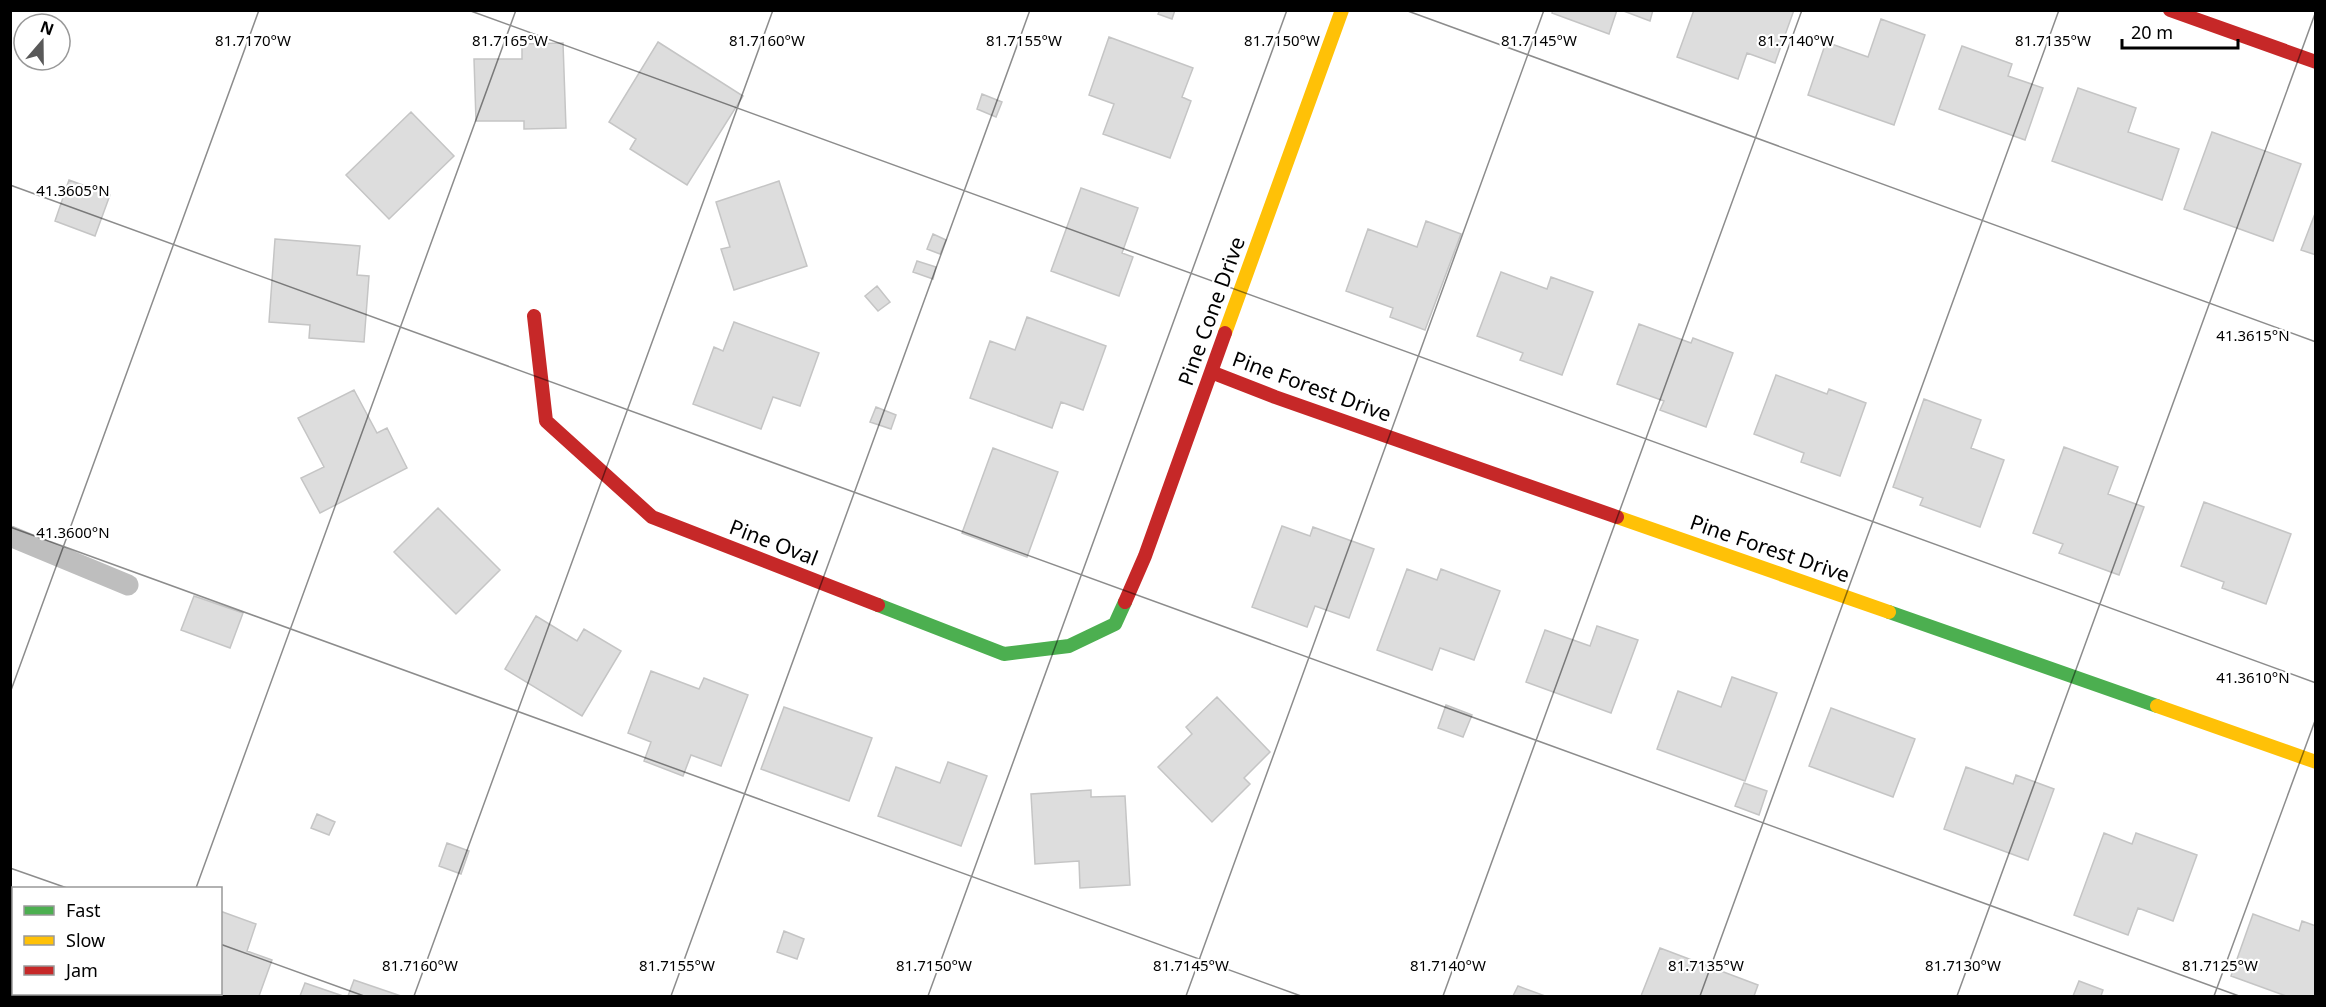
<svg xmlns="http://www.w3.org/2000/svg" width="2326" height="1007" viewBox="0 0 2326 1007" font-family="'Noto Sans',sans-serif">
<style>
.building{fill:#ddd;stroke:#c5c5c5;stroke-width:1.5}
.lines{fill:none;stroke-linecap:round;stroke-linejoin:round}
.lane{stroke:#bebebe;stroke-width:21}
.fast{stroke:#4caf50;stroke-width:14}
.slow{stroke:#ffc107;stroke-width:14}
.jam{stroke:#c62828;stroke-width:14}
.ticks{fill:none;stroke:#000;stroke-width:1.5;stroke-opacity:0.45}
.labels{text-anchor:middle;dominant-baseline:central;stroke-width:4.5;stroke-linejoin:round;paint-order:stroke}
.street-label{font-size:21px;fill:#000;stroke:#fff}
.ticks-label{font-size:15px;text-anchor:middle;fill:#000;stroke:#fff;stroke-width:4.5;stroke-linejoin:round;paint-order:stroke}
</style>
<rect width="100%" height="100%" fill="#fff"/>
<path class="building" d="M1160,10H1175L1172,19L1158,14Z
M1553,10H1617L1609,34L1552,13Z
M1621,10H1653L1650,21Z
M1694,10H1794L1775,63L1747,53L1738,79L1677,57Z
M1881,19L1925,35L1894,125L1808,95L1826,42L1868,57Z
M1109,37L1193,68L1182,97L1191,101L1170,158L1103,134L1114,104L1089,95Z
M658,42L743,96L687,185L630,149L636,139L609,122Z
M563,43L566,128L524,129V121H476L474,59H522V44Z
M1962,46L2012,64L2008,76L2043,88L2025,140L1939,109Z
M2078,88L2136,108L2128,132L2179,149L2162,200L2052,161Z
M982,94L1002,102L996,117L977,109Z
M411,112L454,156L389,219L346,175Z
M2212,132L2301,164L2273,241L2184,209Z
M69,180L110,195L95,236L55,221Z
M779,181L807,266L734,290L721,249L730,247L716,202Z
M1081,188L1138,208L1122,253L1133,257L1119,296L1051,271Z
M2316,211V255L2301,250Z
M1426,221L1461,234L1425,330L1390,317L1393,308L1346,291L1368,229L1417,247Z
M933,234L946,240L940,254L927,249Z
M275,239L360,246L357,275L369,276L364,342L309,338L310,325L269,322Z
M917,261L936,267L933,279L913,272Z
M1501,272L1547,289L1551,277L1593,292L1562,375L1520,360L1523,353L1477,336Z
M877,286L890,302L878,311L865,296Z
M1027,317L1106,346L1083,410L1061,402L1052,428L970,398L990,341L1015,350Z
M734,322L819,353L800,406L773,397L761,429L693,404L714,347L723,351Z
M1639,324L1691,343L1693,338L1733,353L1706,427L1660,410L1664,401L1617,384Z
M1776,375L1827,394L1829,389L1866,403L1840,476L1801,462L1804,453L1754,434Z
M354,390L377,433L387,428L407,468L320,513L301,478L324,467L298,418Z
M1924,399L1981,420L1971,448L2004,460L1980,527L1920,505L1923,498L1893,487Z
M876,407L896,415L891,429L870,422Z
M2064,447L2118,467L2108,494L2144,507L2119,575L2059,553L2063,544L2033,533Z
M993,448L1058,472L1027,557L962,533Z
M2204,502L2291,534L2266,604L2222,588L2224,582L2181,566Z
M438,508L500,570L456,614L394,552Z
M1282,526L1310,536L1313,527L1374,549L1349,618L1315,606L1307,627L1252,607Z
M1407,569L1437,580L1441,569L1500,591L1474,660L1440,648L1432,670L1377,650Z
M194,596L243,613L230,648L181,630Z
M536,616L577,641L584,629L621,651L582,716L505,669Z
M1597,626L1638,640L1611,713L1526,682L1545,630L1590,646Z
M651,671L699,689L704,678L748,695L721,766L691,755L683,776L644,761L651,742L628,733Z
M1732,677L1777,693L1745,781L1657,749L1678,691L1721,707Z
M1217,697L1270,752L1244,778L1250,784L1212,822L1158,767L1192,734L1186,727Z
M1446,705L1472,715L1463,737L1438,728Z
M784,707L872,738L849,801L761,769Z
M1831,708L1915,739L1893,797L1809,766Z
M948,762L987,776L961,846L878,816L896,767L940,783Z
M1966,767L2013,784L2016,775L2054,789L2028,860L1944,829Z
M1744,783L1767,791L1759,815L1735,806Z
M1091,790V797L1125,796L1130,885L1080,888L1079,861L1035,864L1031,794Z
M317,814L335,822L329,835L311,828Z
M2104,833L2132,844L2136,833L2197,855L2173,921L2138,908L2128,935L2074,915Z
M447,843L469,851L461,874L439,866Z
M220,911L256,924L247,951L272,960L259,996H165L166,994H220Z
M2253,914L2299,931L2302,921L2316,926V996H2286L2231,976Z
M784,931L804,939L797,959L777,952Z
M1660,948L1758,985L1754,996H1641Z
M354,980L401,996H348Z
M2079,981L2103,990L2101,996H2073Z
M305,983L343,996H300Z
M1518,986L1545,996H1513Z"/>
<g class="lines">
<path class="lane" d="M10,536L128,585"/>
<path class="fast" d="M878,605L1004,654L1069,646L1115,624L1125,602
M1889,612L2157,706"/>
<path class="slow" d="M1225,333L1342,10
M1617,517L1889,612
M2157,706L2316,762"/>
<path class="jam" d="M2170,10L2316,62
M534,316L546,421L652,517L878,605
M1211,372L1275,397L1617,517
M1125,602L1145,556L1225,333"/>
</g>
<path class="ticks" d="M468,10L2316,683M1405,10L2316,342M10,185L2239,996M10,527L1301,996M10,693L259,10M10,868L67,888M196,888L516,10M220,944L364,996M157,996L158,994M414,996L773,10M671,996L1030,10M928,996L1287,10M1186,996L1544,10M1443,996L1802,10M1700,996L2059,10M1957,996L2316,11M2214,996L2316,718"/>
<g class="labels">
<g class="street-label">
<text transform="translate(1211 311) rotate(-70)">Pine Cone Drive</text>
<text transform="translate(1312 386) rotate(20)">Pine Forest Drive</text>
<text transform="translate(774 542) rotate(21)">Pine Oval</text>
<text transform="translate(1770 548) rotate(19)">Pine Forest Drive</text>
</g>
</g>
<g class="ticks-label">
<text x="1282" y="46">81.7150°W</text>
<text x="1539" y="46">81.7145°W</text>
<text x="1796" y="46">81.7140°W</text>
<text x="2053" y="46">81.7135°W</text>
<text x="253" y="46">81.7170°W</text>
<text x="510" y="46">81.7165°W</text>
<text x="767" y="46">81.7160°W</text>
<text x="1024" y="46">81.7155°W</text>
<text x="73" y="196">41.3605°N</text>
<text x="2253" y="341">41.3615°N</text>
<text x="73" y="538">41.3600°N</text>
<text x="2253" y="683">41.3610°N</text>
<text x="420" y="971">81.7160°W</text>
<text x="677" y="971">81.7155°W</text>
<text x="934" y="971">81.7150°W</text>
<text x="1191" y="971">81.7145°W</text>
<text x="1448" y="971">81.7140°W</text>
<text x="1706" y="971">81.7135°W</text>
<text x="1963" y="971">81.7130°W</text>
<text x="2220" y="971">81.7125°W</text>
</g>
<rect width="2326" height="1007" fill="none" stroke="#000000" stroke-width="24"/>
<rect x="12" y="887" width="210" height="108" fill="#ffffff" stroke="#999999" stroke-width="1.5"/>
<rect x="24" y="906" width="30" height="9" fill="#4caf50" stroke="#999999" stroke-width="1.5"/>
<text x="66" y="917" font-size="18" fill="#000000">Fast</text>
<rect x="24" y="936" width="30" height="9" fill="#ffc107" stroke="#999999" stroke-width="1.5"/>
<text x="66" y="947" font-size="18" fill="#000000">Slow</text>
<rect x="24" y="966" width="30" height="9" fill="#c62828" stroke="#999999" stroke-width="1.5"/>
<text x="66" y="977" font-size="18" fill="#000000">Jam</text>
<g transform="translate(42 42) rotate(20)"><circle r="28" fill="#ffffff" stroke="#999999" stroke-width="1.5"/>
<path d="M0-4.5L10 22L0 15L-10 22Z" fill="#595959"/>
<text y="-9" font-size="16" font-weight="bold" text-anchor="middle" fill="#000000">N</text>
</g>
<path d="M2122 39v9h116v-9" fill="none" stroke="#000000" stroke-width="3"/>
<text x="2131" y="39" font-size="18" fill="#000000" stroke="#ffffff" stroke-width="4.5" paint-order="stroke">20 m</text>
</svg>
